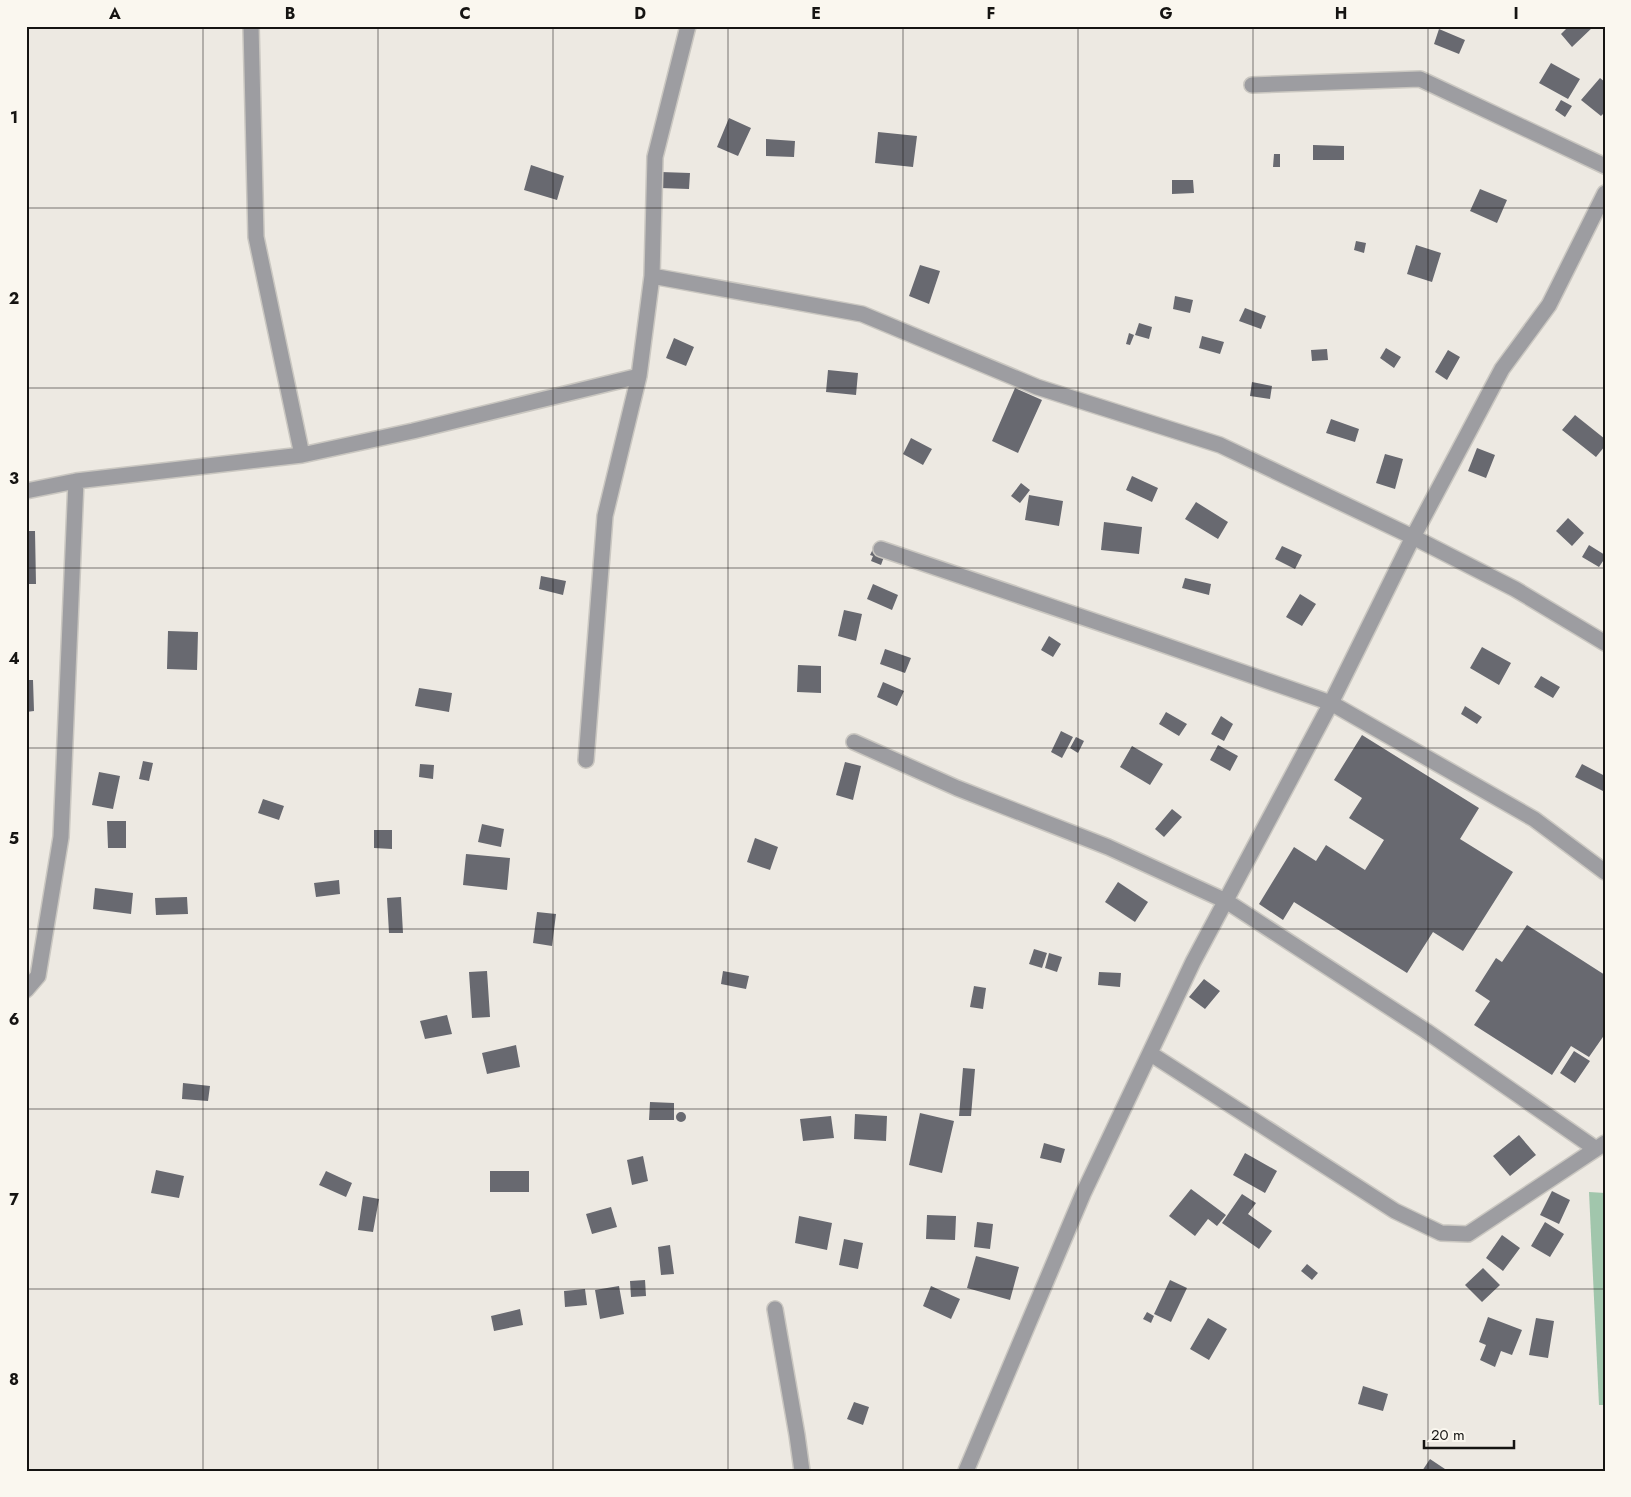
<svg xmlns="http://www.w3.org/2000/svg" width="1631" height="1497" viewBox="0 0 1631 1497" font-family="Jost,sans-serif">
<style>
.green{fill:#a1c6ac}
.building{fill:#686970}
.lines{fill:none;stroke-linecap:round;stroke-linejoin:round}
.street-casing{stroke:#cac7c1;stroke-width:18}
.street{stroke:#9d9da1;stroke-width:15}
.grid{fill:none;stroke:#151412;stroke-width:1;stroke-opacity:0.55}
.neatline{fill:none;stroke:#151412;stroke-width:2}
.grid-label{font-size:16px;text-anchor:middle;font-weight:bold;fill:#151412}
</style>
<rect width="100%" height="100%" fill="#ede9e2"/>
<path class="green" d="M1589,1192L1605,1193V1405H1599Z"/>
<path class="building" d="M1569,26H1594L1572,47L1561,34Z
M1439,29L1465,40L1459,54L1434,44Z
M1551,63L1580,79L1568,99L1539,83Z
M1600,78L1605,82V112L1601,116L1581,100Z
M1561,100L1572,106L1565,117L1555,110Z
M729,118L751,128L738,156L717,147Z
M878,132L917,136L913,167L875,163Z
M766,139L795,141L794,157L766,156Z
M1313,145L1344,146V160H1313Z
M1274,154H1280V167H1273Z
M531,165L564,176L557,200L524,190Z
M661,172L690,173L689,189L660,188Z
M1172,180H1193L1194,193L1172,194Z
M1480,189L1507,200L1497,223L1470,211Z
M1356,241L1366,243L1364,253L1354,250Z
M1416,245L1441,253L1432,282L1407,274Z
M920,265L940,271L929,304L909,296Z
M1175,296L1193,300L1190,313L1173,309Z
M1245,308L1266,316L1261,329L1239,321Z
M1139,323L1152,327L1149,339L1135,335Z
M1129,333L1134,335L1130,345L1126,344Z
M1202,336L1224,342L1220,354L1199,348Z
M674,338L694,347L686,366L666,358Z
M1386,348L1401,357L1394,368L1380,358Z
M1327,349L1328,360L1312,361L1311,350Z
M1448,350L1460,357L1447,380L1435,372Z
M828,370L858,373L856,395L826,392Z
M1252,382L1272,386L1270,399L1250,396Z
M1015,388L1042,400L1018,453L992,441Z
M1575,415L1605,439V446L1596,457L1562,430Z
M1331,419L1359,429L1355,442L1326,433Z
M911,438L932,449L923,465L903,454Z
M1477,448L1495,455L1486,478L1468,471Z
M1385,454L1403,459L1395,489L1376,483Z
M1132,476L1158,488L1152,502L1126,490Z
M1021,483L1030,490L1020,503L1011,496Z
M1029,495L1063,501L1059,526L1025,520Z
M1196,502L1228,522L1218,539L1185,519Z
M1568,518L1584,533L1572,546L1556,531Z
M1104,522L1142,527L1139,554L1101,550Z
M26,531H35L36,584H26Z
M1589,545L1605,555V558L1599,567L1582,557Z
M1282,546L1302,555L1295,569L1275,559Z
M873,549L885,554L881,565L871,561L873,556L870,555Z
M541,576L566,581L563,595L539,589Z
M1185,578L1211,584L1209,595L1182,588Z
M873,584L898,595L892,610L867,599Z
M1300,594L1316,604L1302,626L1286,617Z
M844,610L862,614L856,641L838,636Z
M168,631L198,632L197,670L167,669Z
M1049,636L1061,644L1053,657L1041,650Z
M1482,647L1511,663L1499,685L1470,668Z
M885,649L911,658L905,673L880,664Z
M798,665L821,666V693L797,692Z
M1541,676L1560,687L1553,698L1534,687Z
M26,680H33L34,711L26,712Z
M883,682L904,691L897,706L877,697Z
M419,688L452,693L449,712L415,706Z
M1465,706L1482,717L1477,724L1461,714Z
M1166,712L1187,724L1179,736L1159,724Z
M1221,716L1233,724L1224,741L1211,734Z
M1061,731L1073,737L1062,758L1051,752Z
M1362,735L1479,808L1460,839L1513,872L1463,951L1433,932L1407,973L1294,902L1283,920L1259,904L1294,847L1316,861L1326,845L1365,870L1384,840L1349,818L1362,798L1334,780Z
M1076,737L1084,741L1078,753L1070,748Z
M1218,745L1238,756L1230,771L1210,760Z
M1132,746L1163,764L1150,785L1120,767Z
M143,761L153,763L149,781L139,779Z
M845,762L861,766L853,800L836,795Z
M420,764L434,765L433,779L419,777Z
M1582,764L1605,776V788L1603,791L1575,777Z
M99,772L120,776L113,809L92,805Z
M263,799L284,806L279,820L258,813Z
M1172,809L1182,817L1164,837L1155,829Z
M107,821H126V848H108Z
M482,824L504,829L501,847L478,842Z
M374,830H392V849L374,848Z
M755,838L778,847L770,870L747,862Z
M466,854L510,858L507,890L463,885Z
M339,880L340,894L316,897L314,883Z
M1118,882L1148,902L1135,922L1105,902Z
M95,888L133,893L131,914L93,909Z
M187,897L188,914L156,915L155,898Z
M401,897L403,933H389L387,898Z
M537,912L556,914L552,946L533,943Z
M1527,925L1605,975V1034L1589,1057L1571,1046L1552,1075L1474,1025L1490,1001L1475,991L1496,958L1502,962Z
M1034,949L1047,953L1042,968L1029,964Z
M1049,953L1062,957L1057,972L1045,968Z
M487,971L490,1017L472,1018L469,972Z
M723,971L749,976L746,989L721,984Z
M1099,972L1121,973L1120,987L1098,985Z
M1204,979L1220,991L1205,1009L1189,997Z
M974,986L986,988L983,1009L970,1007Z
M447,1015L452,1034L425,1039L420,1021Z
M516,1045L520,1067L487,1074L482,1053Z
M1574,1051L1590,1061L1575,1083L1560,1073Z
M963,1068L975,1069L971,1116H959Z
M183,1083L210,1086L208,1101L182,1099Z
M650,1102L674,1103V1120H649Z
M676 1117a5 5 0 1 1 10 0a5 5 0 1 1-10 0Z
M920,1113L954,1121L942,1173L909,1165Z
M855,1114L887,1116L886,1141L854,1139Z
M831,1116L834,1138L803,1141L800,1119Z
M1519,1135L1536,1155L1510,1176L1493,1156Z
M1044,1143L1065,1149L1061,1163L1040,1158Z
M1245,1153L1277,1171L1265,1193L1233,1175Z
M643,1156L648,1181L632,1185L627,1160Z
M156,1170L184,1176L179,1198L151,1193Z
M326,1171L352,1183L346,1197L319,1185Z
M490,1171H529V1192H490Z
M1191,1189L1226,1215L1217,1226L1208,1219L1195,1236L1169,1216Z
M1552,1191L1570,1200L1559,1224L1540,1215Z
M1242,1194L1256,1203L1248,1214L1272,1231L1259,1249L1222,1223Z
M363,1196L379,1199L373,1232L358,1230Z
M611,1207L617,1227L592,1234L586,1214Z
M927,1215L956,1216L955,1240L926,1239Z
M799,1216L832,1223L827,1250L795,1243Z
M977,1222L993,1224L990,1249L974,1247Z
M1545,1222L1564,1234L1550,1257L1531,1246Z
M1502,1235L1520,1248L1503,1271L1486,1258Z
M844,1239L863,1243L858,1269L839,1265Z
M670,1245L674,1274L661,1275L658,1247Z
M976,1256L1019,1267L1010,1300L967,1288Z
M1307,1264L1318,1273L1312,1280L1301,1271Z
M1483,1268L1500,1285L1482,1302L1465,1285Z
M645,1280L646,1296L631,1297L630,1281Z
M1170,1280L1187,1288L1171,1322L1154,1314Z
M619,1286L624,1314L600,1319L595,1290Z
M931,1286L960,1299L951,1319L923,1306Z
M585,1289L587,1305L565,1307L564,1291Z
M520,1309L523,1325L494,1331L491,1316Z
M1147,1312L1154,1316L1151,1323L1143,1319Z
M1488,1317L1522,1330L1512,1355L1501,1351L1495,1367L1480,1360L1486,1345L1479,1342Z
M1208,1318L1227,1329L1209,1360L1190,1349Z
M1536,1318L1554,1321L1548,1358L1529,1355Z
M1363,1386L1388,1394L1383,1411L1358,1404Z
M854,1402L869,1407L863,1425L847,1419Z
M1430,1459L1448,1471H1422Z"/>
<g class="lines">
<defs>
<path id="street" d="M251,26L256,237L302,455
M1252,85L1420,79L1605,166
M652,276L862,314L1037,387L1220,445L1413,537L1515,589L1605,643
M26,491L76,481L302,455L413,431L639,376
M881,549L1144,638L1331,703L1534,819L1605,872
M854,742L957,788L1108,847L1226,901L1426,1031L1596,1149
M586,760L605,516L639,376L652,276L655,157L688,26
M26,990L38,976L61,837L76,481
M1151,1054L1395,1211L1441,1233L1468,1234L1605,1143
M775,1309L797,1435L802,1471
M966,1471L1083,1194L1193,962L1331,703L1413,537L1502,369L1549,305L1605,193"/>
</defs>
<use href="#street" class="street-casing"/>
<use href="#street" class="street"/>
</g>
<path class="grid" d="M203,26V1471M378,26V1471M553,26V1471M728,26V1471M903,26V1471M1078,26V1471M1253,26V1471M1428,26V1471M26,208H1605M26,388H1605M26,568H1605M26,748H1605M26,929H1605M26,1109H1605M26,1289H1605"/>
<rect width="1631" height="1497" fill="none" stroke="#faf7ef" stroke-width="55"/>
<path d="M1424 1440v8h90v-8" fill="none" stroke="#151412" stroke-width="2.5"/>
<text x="1431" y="1440" font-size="15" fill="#151412" stroke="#faf7ef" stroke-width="4" paint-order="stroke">20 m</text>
<rect x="28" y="28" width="1576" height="1442" class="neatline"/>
<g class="grid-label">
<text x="115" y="19">A</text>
<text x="290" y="19">B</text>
<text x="465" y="19">C</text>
<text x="640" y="19">D</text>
<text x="816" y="19">E</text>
<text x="991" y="19">F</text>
<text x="1166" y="19">G</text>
<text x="1341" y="19">H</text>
<text x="1516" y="19">I</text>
<text x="14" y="123">1</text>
<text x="14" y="304">2</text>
<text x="14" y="484">3</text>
<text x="14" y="664">4</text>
<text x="14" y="844">5</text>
<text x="14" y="1025">6</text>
<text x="14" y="1205">7</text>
<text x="14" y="1385">8</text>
</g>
</svg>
